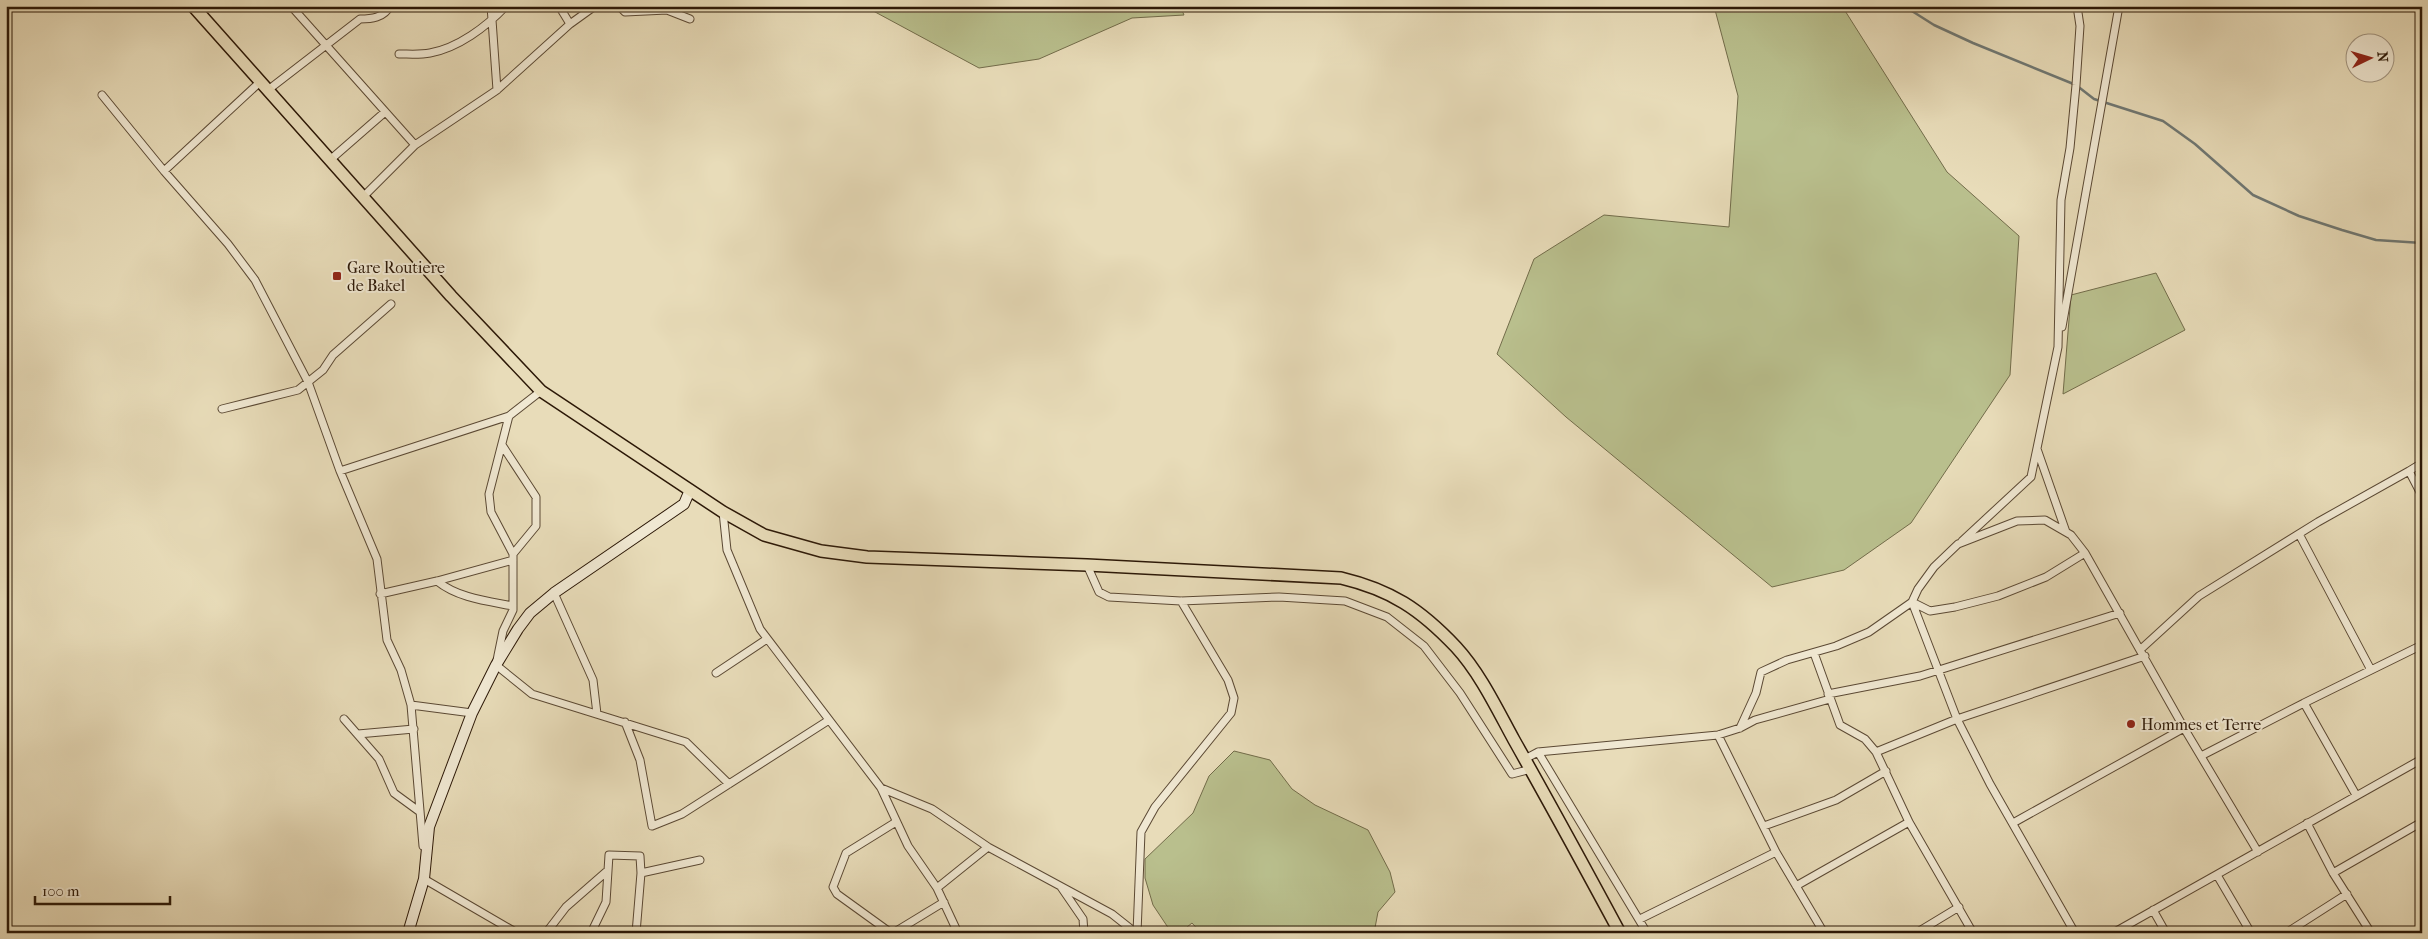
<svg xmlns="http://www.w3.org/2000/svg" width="2428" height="939" viewBox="0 0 2428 939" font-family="'IM FELL French Canon',serif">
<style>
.green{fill:#b9bf8d;stroke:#726c4a}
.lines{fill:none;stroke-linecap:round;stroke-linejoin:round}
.stream{stroke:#707873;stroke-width:2.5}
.street-casing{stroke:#5b4934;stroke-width:9}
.secondary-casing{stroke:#2c1807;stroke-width:12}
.primary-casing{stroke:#2c1807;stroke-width:14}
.street{stroke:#f0e8d2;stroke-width:7}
.secondary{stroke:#f0e8d2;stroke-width:10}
.primary{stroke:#e8dcb9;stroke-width:11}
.poi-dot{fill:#8f2418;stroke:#f0e8d2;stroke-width:2}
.labels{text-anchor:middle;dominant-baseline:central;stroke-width:4;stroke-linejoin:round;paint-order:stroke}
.poi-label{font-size:16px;fill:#2c1807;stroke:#f0e8d2;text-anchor:start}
</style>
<rect width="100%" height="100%" fill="#e8dcb9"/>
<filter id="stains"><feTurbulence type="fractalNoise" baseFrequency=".004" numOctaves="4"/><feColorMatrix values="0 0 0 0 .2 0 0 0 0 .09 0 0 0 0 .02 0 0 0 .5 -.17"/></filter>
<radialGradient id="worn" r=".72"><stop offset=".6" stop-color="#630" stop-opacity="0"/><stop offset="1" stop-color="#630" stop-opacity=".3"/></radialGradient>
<path class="green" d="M864,6H1180L1184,15L1132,18L1039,59L979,68Z
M1714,6H1842L1947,172L2019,236L2010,375L1911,523L1844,570L1772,587L1566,417L1497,354L1534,259L1604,215L1729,227L1738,96Z
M2156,273L2185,330L2063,394L2071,295Z
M1234,751L1270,760L1292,789L1315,805L1368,830L1390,872L1395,892L1378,912L1374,933H1201L1192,923L1181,932L1169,929L1153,905L1145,878V859L1193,813L1209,776Z"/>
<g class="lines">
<path class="stream" d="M1904,6L1934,25L1973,43L2076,85L2094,99L2163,121L2195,144L2253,195L2299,216L2342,230L2376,240L2422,243"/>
<defs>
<path id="street" d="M291,6L415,145
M491,6L497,90
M559,6L570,24
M619,6L625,12L667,10L690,19
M399,54C409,54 420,55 430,53C458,48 486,27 506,6
M268,90L360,19C371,19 384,18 390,6
M102,95L164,171L228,244L255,280L308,382L340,471L377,559L387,640L401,670L411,705L423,846
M330,160L385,112
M164,171L260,82
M363,197L415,145L497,90L570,24L595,6
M2062,327L2119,6
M222,409L298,390L323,370L333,355L391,304
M509,416L489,494L491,512L513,554V610L503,631L496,665L532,694L686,742L729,784
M502,445L536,497V526L513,554
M2037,449L2066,532
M340,471L509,416L541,391
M2409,471L2422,463
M723,512L727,550L760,629L881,788L908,846L937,888L958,933
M2299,534L2371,670
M1962,541L2031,477L2058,347L2061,200L2070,148L2076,85L2080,26L2077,6
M1087,565L1099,592L1109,597L1181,601L1279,597L1345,601L1387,617L1424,646L1460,693L1512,774L1531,769
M437,581C458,598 487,601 513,606
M554,593L593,680L597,714
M380,594L437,581L513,560
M1912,602L1957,719L1990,784L2075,933
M1912,602L1930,611L1955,607L1998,596L2046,577L2085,553
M2141,649L2199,596L2318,522L2409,471L2422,496
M1814,653L1840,725L1865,739L1876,752L1909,822L1973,933
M716,673L767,639
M1828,694L1920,676L2120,613
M2304,703L2422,645
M411,705L472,713
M344,719L379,759L394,793L420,812
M625,722L640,760L652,826L682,814L829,720
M1740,728L1756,693L1761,672L1787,660L1836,646L1869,632L1912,602L1918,589L1934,567L1958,544L2017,521L2045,520L2071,535L2085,553L2184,728L2258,852
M358,734L414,729
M1718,735L1776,852L1824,933
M1538,752L1647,933
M1876,752L1957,719L2145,656
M2201,756L2304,703L2356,795
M1525,759L1538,752L1718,735L1740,728L1755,720L1830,699
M881,788L932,809L988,847L1112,914L1136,933
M2013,823L2184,728
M2307,823L2333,873L2371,933
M1764,826L1836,800L1886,771
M2333,873L2422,822
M2217,875L2251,933
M424,879L517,933
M1796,886L1909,822
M1061,887L1083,919L1084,933
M937,888L988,847
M2153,910L2166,933
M1640,919L1776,852
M546,933L566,907L606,872
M591,933L606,902L609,855L640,856L641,873
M636,933L641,873L700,860
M891,933L837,894L833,887L846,853L896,822
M893,933L944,902
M1137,933L1141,832L1155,807L1231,713L1234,698L1228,680L1181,601
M1916,933L1959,907
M2113,933L2422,759
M2286,933L2347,894"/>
<path id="secondary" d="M408,933L424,879L429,827L472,713L496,665L518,629L530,613L554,593L684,504L690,490"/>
<path id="primary" d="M193,6L451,296L541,391L723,512L764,535L821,551L867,557L1087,565L1341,578C1391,590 1420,609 1456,647C1480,673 1497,709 1514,740C1550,804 1585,868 1620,933"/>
</defs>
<use href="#street" class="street-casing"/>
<use href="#secondary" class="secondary-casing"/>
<use href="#primary" class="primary-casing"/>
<use href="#street" class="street"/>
<use href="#secondary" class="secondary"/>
<use href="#primary" class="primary"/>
</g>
<g class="poi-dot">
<rect x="332" y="271" width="10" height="10" rx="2.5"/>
<circle cx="2131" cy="724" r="5"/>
</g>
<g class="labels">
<g class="poi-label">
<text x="347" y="267">Gare Routiere<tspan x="347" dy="18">de Bakel</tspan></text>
<text x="2141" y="724">Hommes et Terre</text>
</g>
</g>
<rect width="2428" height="939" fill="none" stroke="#e8dcb9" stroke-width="25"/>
<rect x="8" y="8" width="2413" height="924" fill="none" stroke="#2c1807" stroke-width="2.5"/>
<rect x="12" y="12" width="2403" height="914" fill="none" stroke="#2c1807"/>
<g transform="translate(2370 58) rotate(85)"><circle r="24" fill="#f0e8d2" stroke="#a29581"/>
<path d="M0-4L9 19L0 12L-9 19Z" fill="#8f2418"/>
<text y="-8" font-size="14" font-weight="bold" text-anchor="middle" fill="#2c1807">N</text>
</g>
<path d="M35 896v8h135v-8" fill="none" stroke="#2c1807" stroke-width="2.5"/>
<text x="42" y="896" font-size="15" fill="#2c1807" stroke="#f0e8d2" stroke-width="4" paint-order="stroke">100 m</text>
<rect width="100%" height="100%" filter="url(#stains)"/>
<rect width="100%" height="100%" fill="url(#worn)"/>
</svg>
